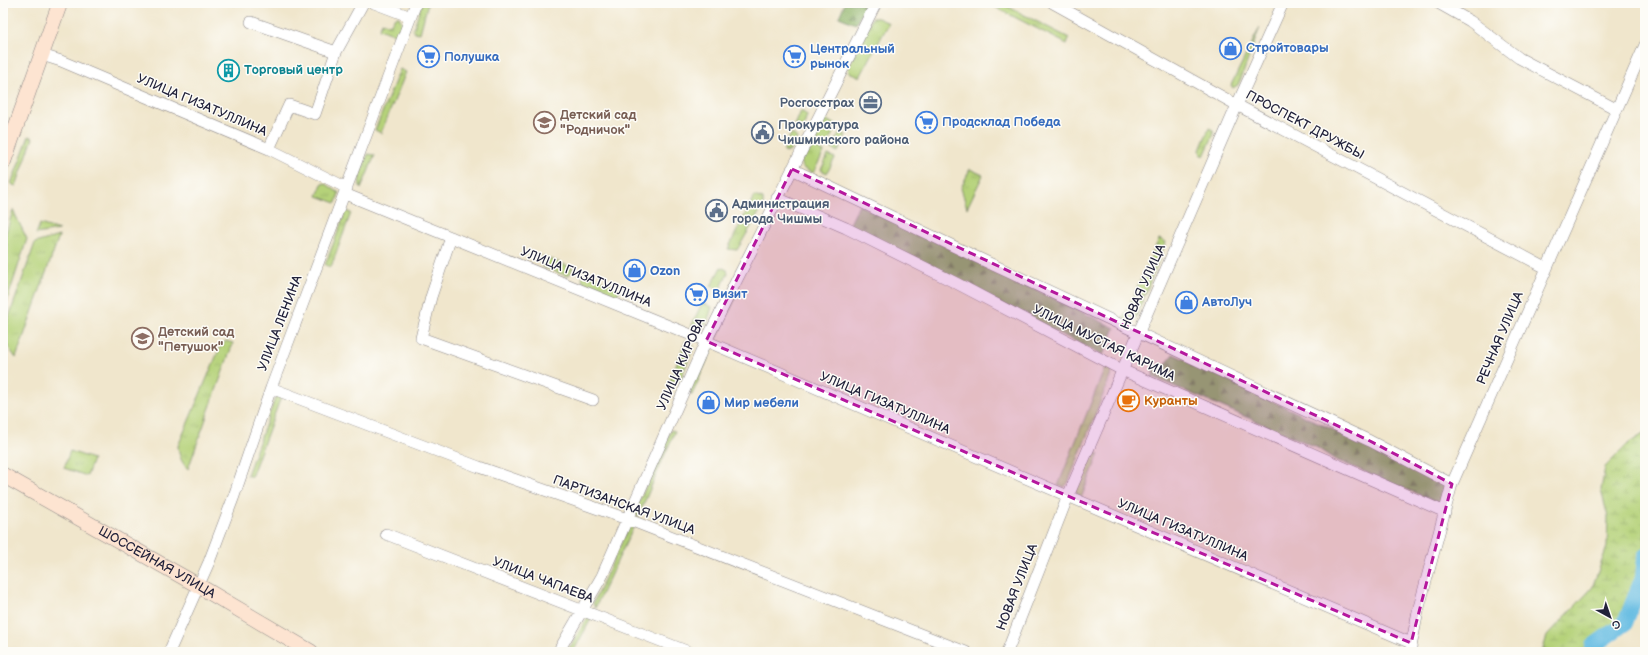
<svg xmlns="http://www.w3.org/2000/svg" width="1648" height="655" viewBox="0 0 1648 655" font-family="'Balsamiq Sans',sans-serif">
<style>
.grass{fill:url(#grass-tufts);stroke:#6c7a5a}
.forest{fill:url(#forest-firs);stroke:#596b52}
.wetland{fill:url(#wetland-marsh);stroke:#6c7a5a}
.lines{fill:none;stroke-linecap:round;stroke-linejoin:round}
.river{stroke:#65bce2;stroke-width:16}
.minor-casing{stroke:#898484;stroke-width:12}
.secondary-casing{stroke:#898484;stroke-width:16}
.minor{stroke:#fff;stroke-width:11}
.secondary{stroke:#fde4d1;stroke-width:15}
.marked{fill:#b5179e;fill-opacity:0.2;stroke:#b5179e;stroke-width:3;stroke-dasharray:8 5;stroke-linejoin:round}
.labels{text-anchor:middle;dominant-baseline:central;stroke-width:3;stroke-linejoin:round;paint-order:stroke}
.shop-label{font-size:13px;font-weight:bold;fill:#366cbe;stroke:#fdfcf7;text-anchor:start}
.culture-label{font-size:13px;font-weight:bold;fill:#0d838f;stroke:#fdfcf7;text-anchor:start}
.service-label{font-size:13px;font-weight:bold;fill:#4e5e75;stroke:#fdfcf7;text-anchor:start}
.street-label{font-size:13px;fill:#22223b;stroke:#fdfcf7}
.education-label{font-size:13px;font-weight:bold;fill:#785e54;stroke:#fdfcf7;text-anchor:start}
.food-label{font-size:13px;font-weight:bold;fill:#c56008;stroke:#fdfcf7;text-anchor:start}
</style>
<defs>
<pattern id="grass-tufts" width="24" height="20" patternUnits="userSpaceOnUse"><rect width="24" height="20" fill="#b5d279"/><path d="M3 7l-1-3M5 7V3M7 7l1-3M15 17l-1-3M17 17v-4M19 17l1-3" fill="none" stroke="#9bb46a"/></pattern>
<pattern id="forest-firs" width="22" height="20" patternUnits="userSpaceOnUse"><rect width="22" height="20" fill="#90b469"/><path d="M5 1l3.5 6h-7zM16 11l3.5 6h-7z" fill="#759258"/></pattern>
<pattern id="wetland-marsh" width="20" height="14" patternUnits="userSpaceOnUse"><rect width="20" height="14" fill="#b5d279"/><path d="M1 5h8M5 5V1M11 12h8M15 12V8" fill="none" stroke="#9bb46a"/></pattern>
</defs>
<rect width="100%" height="100%" fill="#fdfcf7"/>
<filter id="ink" filterUnits="userSpaceOnUse"><feTurbulence type="fractalNoise" baseFrequency=".025" numOctaves="2"/><feDisplacementMap in="SourceGraphic" scale="8" xChannelSelector="R" yChannelSelector="G"/><feConvolveMatrix kernelMatrix="1 2 1 2 8 2 1 2 1" color-interpolation-filters="sRGB"/></filter>
<filter id="wash" filterUnits="userSpaceOnUse"><feTurbulence type="fractalNoise" baseFrequency=".012" numOctaves="4" result="noise"/><feDisplacementMap in="SourceGraphic" scale="16" xChannelSelector="R" yChannelSelector="G"/><feGaussianBlur stdDeviation="0.9" result="paint"/><feColorMatrix in="noise" values="0 0 0 0 0 0 0 0 0 0 0 0 0 0 0 0 0 1.4 0 .05"/><feComposite in="paint" operator="in"/></filter>
<g filter="url(#wash)">
<rect width="100%" height="100%" fill="#f0e6cc"/>
<path class="grass" d="M422,3H428L420,33L414,32L413,29Z
M987,3H1001L1069,38L1067,44Z
M395,17H399L403,24L399,36L379,29L382,22L390,25Z
M872,18H878L889,23L860,77L849,72L848,67Z
M1260,27L1242,76L1238,85L1233,88L1231,85Z
M400,69L406,72L381,133L375,130Z
M801,111L807,115L804,126L798,129L794,128Z
M825,119L837,126L827,145L811,138L822,120Z
M1209,128L1213,130L1214,134L1204,156L1201,154L1200,150Z
M840,132L846,135L838,152L832,149Z
M791,134L794,135L797,138L789,152L783,151Z
M29,136L33,138L16,186L11,184Z
M808,144L824,152L813,173L803,168L800,162Z
M368,154L375,155L361,189C356,178 364,164 368,154Z
M828,155L835,158L827,173L821,170Z
M970,169L983,175L967,208L961,188Z
M325,183L339,193L336,203L317,196L322,184Z
M754,196L763,199V206L737,250L728,249Z
M13,210L27,239L3,313V242Z
M346,211L351,213L331,267L325,265Z
M40,224L59,230L36,234Z
M59,236L16,358L3,340V334L35,243Z
M1159,239L1166,242L1135,319L1128,322L1123,319Z
M542,256L573,268L570,274L567,276L543,267L540,262Z
M721,267L727,270L728,273L720,290L711,286Z
M583,273L620,288L618,294L613,296L584,284L582,279Z
M735,291H739L717,338L716,333Z
M702,303L712,307C708,319 707,332 691,327Z
M686,340L694,346L681,378L677,381L670,380Z
M226,341L233,343L188,469C181,462 179,456 178,446L221,345Z
M711,351L692,395L689,391L707,352Z
M1106,365L1112,369V372L1068,483L1064,487L1058,486Z
M276,396L281,397L251,477L247,475Z
M671,430L675,431L638,517L635,511Z
M70,451L93,459L87,476L64,468Z
M1092,451L1099,454L1081,498L1075,491Z
M631,526L633,528L595,608L593,603L628,529Z
M588,617H592L573,652H567Z"/>
<path class="forest" d="M845,3H866L856,24L839,17Z
M859,205L1115,328L1103,355L848,228Z
M1173,354L1439,480L1445,488L1444,505L1334,459L1316,447L1153,377V367L1162,371Z"/>
<path class="wetland" d="M1645,433V580L1625,623L1593,646L1594,652H1542L1547,636L1592,588L1607,547L1608,517L1601,490L1605,467L1629,443Z"/>
<g class="lines">
<path class="river" d="M1593,652V646L1625,623L1643,577L1645,556"/>
</g>
</g>
<g filter="url(#ink)">
<g class="lines">
<defs>
<path id="minor" d="M374,3L411,17
M1053,3L1237,105L1546,268
M1438,3L1470,21L1519,58L1616,109
M251,22L336,52
M42,55L61,61L269,149L347,188
M269,149L289,105L315,114L336,52L363,3
M792,169L974,256L1370,441L1452,484
M345,194L706,341L1411,643
M777,198L846,228L958,284L1122,370L1445,512
M451,237L431,297L421,338L593,400
M271,388L479,467L627,519L966,652
M386,534L689,652
M169,652L209,562L234,496L271,388L416,3
M558,652L602,576L706,341L876,3
M1007,652L1068,496L1237,105L1283,3
M1410,652L1418,611L1452,484L1645,45"/>
<g id="secondary">
<path d="M3,163L60,3"/>
<path id="s1" d="M3,475L199,586L311,652"/>
</g>
</defs>
<use href="#minor" class="minor-casing"/>
<use href="#secondary" class="secondary-casing"/>
<use href="#minor" class="minor"/>
<use href="#secondary" class="secondary"/>
</g>
</g>
<path class="marked" d="M792,169L1370,441L1452,484L1411,643L706,341Z"/>
<defs>
<symbol id="shop-ring" viewBox="-11 -11 22 22"><circle r="9.5" fill="#fdfcf7" stroke="#3f7fe0" stroke-width="1.5"/><path d="M-5-2.5h2.3a2.7 3.5 0 0 1 5.4 0H5L5.5 6h-11ZM-1.5-2.5h3a1.5 2.3 0 0 0-3 0Z" fill="#3f7fe0"/></symbol>
<symbol id="supermarket-ring" viewBox="-11 -11 22 22"><circle r="9.5" fill="#fdfcf7" stroke="#3f7fe0" stroke-width="1.5"/><path d="M-6-5.5h2.5l.6 2H6L4.5 2H-2.5L-4.4-4H-6ZM-1.5 3.2a1.3 1.3 0 1 0 .1 0ZM3 3.2a1.3 1.3 0 1 0 .1 0Z" fill="#3f7fe0"/></symbol>
<symbol id="building-ring" viewBox="-11 -11 22 22"><circle r="9.5" fill="#fdfcf7" stroke="#0f9aa8" stroke-width="1.5"/><path d="M-4-6H4V6H1V3H-1V6H-4ZM-2.5-4.3h1.7v1.8h-1.7ZM.8-4.3h1.7v1.8H.8ZM-2.5-1h1.7V.8h-1.7ZM.8-1h1.7V.8H.8Z" fill="#0f9aa8"/></symbol>
<symbol id="office-ring" viewBox="-11 -11 22 22"><circle r="9.5" fill="#fdfcf7" stroke="#5c6f8a" stroke-width="1.5"/><path d="M-6-3h4V-5.5h4V-3h4V5H-6ZM-1-4.5V-3h2v-1.5ZM-6 0V1H6V0Z" fill="#5c6f8a"/></symbol>
<symbol id="school-ring" viewBox="-11 -11 22 22"><circle r="9.5" fill="#fdfcf7" stroke="#8d6e63" stroke-width="1.5"/><path d="M0-5L7-2L0 1L-7-2ZM-4 1L0 2.5L4 1V4Q0 6-4 4Z" fill="#8d6e63"/></symbol>
<symbol id="civic-ring" viewBox="-11 -11 22 22"><circle r="9.5" fill="#fdfcf7" stroke="#5c6f8a" stroke-width="1.5"/><path d="M-.6-6.5H3V-4.5H.6V-3L4-1V1h2V6H-6V1h2V-1L-.6-3ZM-1.2 2.5V6h2.4V2.5Z" fill="#5c6f8a"/></symbol>
<symbol id="cafe-ring" viewBox="-11 -11 22 22"><circle r="9.5" fill="#fdfcf7" stroke="#e8710a" stroke-width="1.5"/><path d="M-5.5-4.5H6V0H3Q3 3.5 0 3.5H-2.5Q-5.5 3.5-5.5 0ZM3-3.2v2h1.7v-2ZM-6 4.5H4V6H-6Z" fill="#e8710a"/></symbol>
</defs>
<g fill-rule="evenodd">
<use href="#shop-ring" x="1218" y="36" width="25" height="25"/>
<use href="#supermarket-ring" x="782" y="44" width="25" height="25"/>
<use href="#supermarket-ring" x="416" y="44" width="25" height="25"/>
<use href="#building-ring" x="216" y="58" width="25" height="25"/>
<use href="#office-ring" x="858" y="90" width="25" height="25"/>
<use href="#school-ring" x="532" y="110" width="25" height="25"/>
<use href="#supermarket-ring" x="914" y="110" width="25" height="25"/>
<use href="#civic-ring" x="750" y="120" width="25" height="25"/>
<use href="#civic-ring" x="704" y="198" width="25" height="25"/>
<use href="#shop-ring" x="622" y="258" width="25" height="25"/>
<use href="#supermarket-ring" x="684" y="282" width="25" height="25"/>
<use href="#shop-ring" x="1174" y="290" width="25" height="25"/>
<use href="#school-ring" x="130" y="326" width="25" height="25"/>
<use href="#cafe-ring" x="1116" y="388" width="25" height="25"/>
<use href="#shop-ring" x="696" y="390" width="25" height="25"/>
</g>
<g class="labels">
<g class="shop-label">
<text x="1246" y="48">Стройтовары</text>
<text x="810" y="49">Центральный<tspan x="810" dy="15">рынок</tspan></text>
<text x="444" y="57">Полушка</text>
<text x="942" y="122">Продсклад Победа</text>
<text x="650" y="271">Ozon</text>
<text x="712" y="294">Визит</text>
<text x="1202" y="302">АвтоЛуч</text>
<text x="724" y="403">Мир мебели</text>
</g>
<g class="culture-label">
<text x="244" y="70">Торговый центр</text>
</g>
<g class="service-label">
<text x="854" y="103" text-anchor="end">Росгосстрах</text>
<text x="778" y="125">Прокуратура<tspan x="778" dy="15">Чишминского района</tspan></text>
<text x="732" y="204">Администрация<tspan x="732" dy="15">города Чишмы</tspan></text>
</g>
<g class="street-label">
<text transform="translate(202 105) rotate(23)">УЛИЦА ГИЗАТУЛЛИНА</text>
<text transform="translate(1305 125) rotate(28)">ПРОСПЕКТ ДРУЖБЫ</text>
<text transform="translate(586 277) rotate(22)">УЛИЦА ГИЗАТУЛЛИНА</text>
<text transform="translate(1143 287) rotate(-66)">НОВАЯ УЛИЦА</text>
<text transform="translate(280 323) rotate(-69)">УЛИЦА ЛЕНИНА</text>
<text transform="translate(1500 338) rotate(-67)">РЕЧНАЯ УЛИЦА</text>
<text transform="translate(1104 343) rotate(26)">УЛИЦА МУСТАЯ КАРИМА</text>
<text transform="translate(681 364) rotate(-66)">УЛИЦА КИРОВА</text>
<text transform="translate(885 403) rotate(23)">УЛИЦА ГИЗАТУЛЛИНА</text>
<text transform="translate(624 505) rotate(20)">ПАРТИЗАНСКАЯ УЛИЦА</text>
<text transform="translate(1183 530) rotate(23)">УЛИЦА ГИЗАТУЛЛИНА</text>
<text stroke="none"><textPath href="#s1" startOffset="177">ШОССЕЙНАЯ УЛИЦА</textPath></text>
<text transform="translate(543 580) rotate(21)">УЛИЦА ЧАПАЕВА</text>
<text transform="translate(1017 587) rotate(-69)">НОВАЯ УЛИЦА</text>
</g>
<g class="education-label">
<text x="560" y="115">Детский сад<tspan x="560" dy="15">"Родничок"</tspan></text>
<text x="158" y="332">Детский сад<tspan x="158" dy="15">"Петушок"</tspan></text>
</g>
<g class="food-label">
<text x="1144" y="401">Куранты</text>
</g>
</g>
<rect width="1648" height="655" fill="none" stroke="#fdfcf7" stroke-width="16"/>
<g transform="translate(1610 617) rotate(140)" stroke="#fdfcf7" stroke-width="3" paint-order="stroke">
<path d="M0-3L7 15L0 10L-7 15Z" fill="#22223b"/>
<text y="-6" font-size="11" font-weight="bold" text-anchor="middle" fill="#22223b">С</text>
</g>
</svg>
